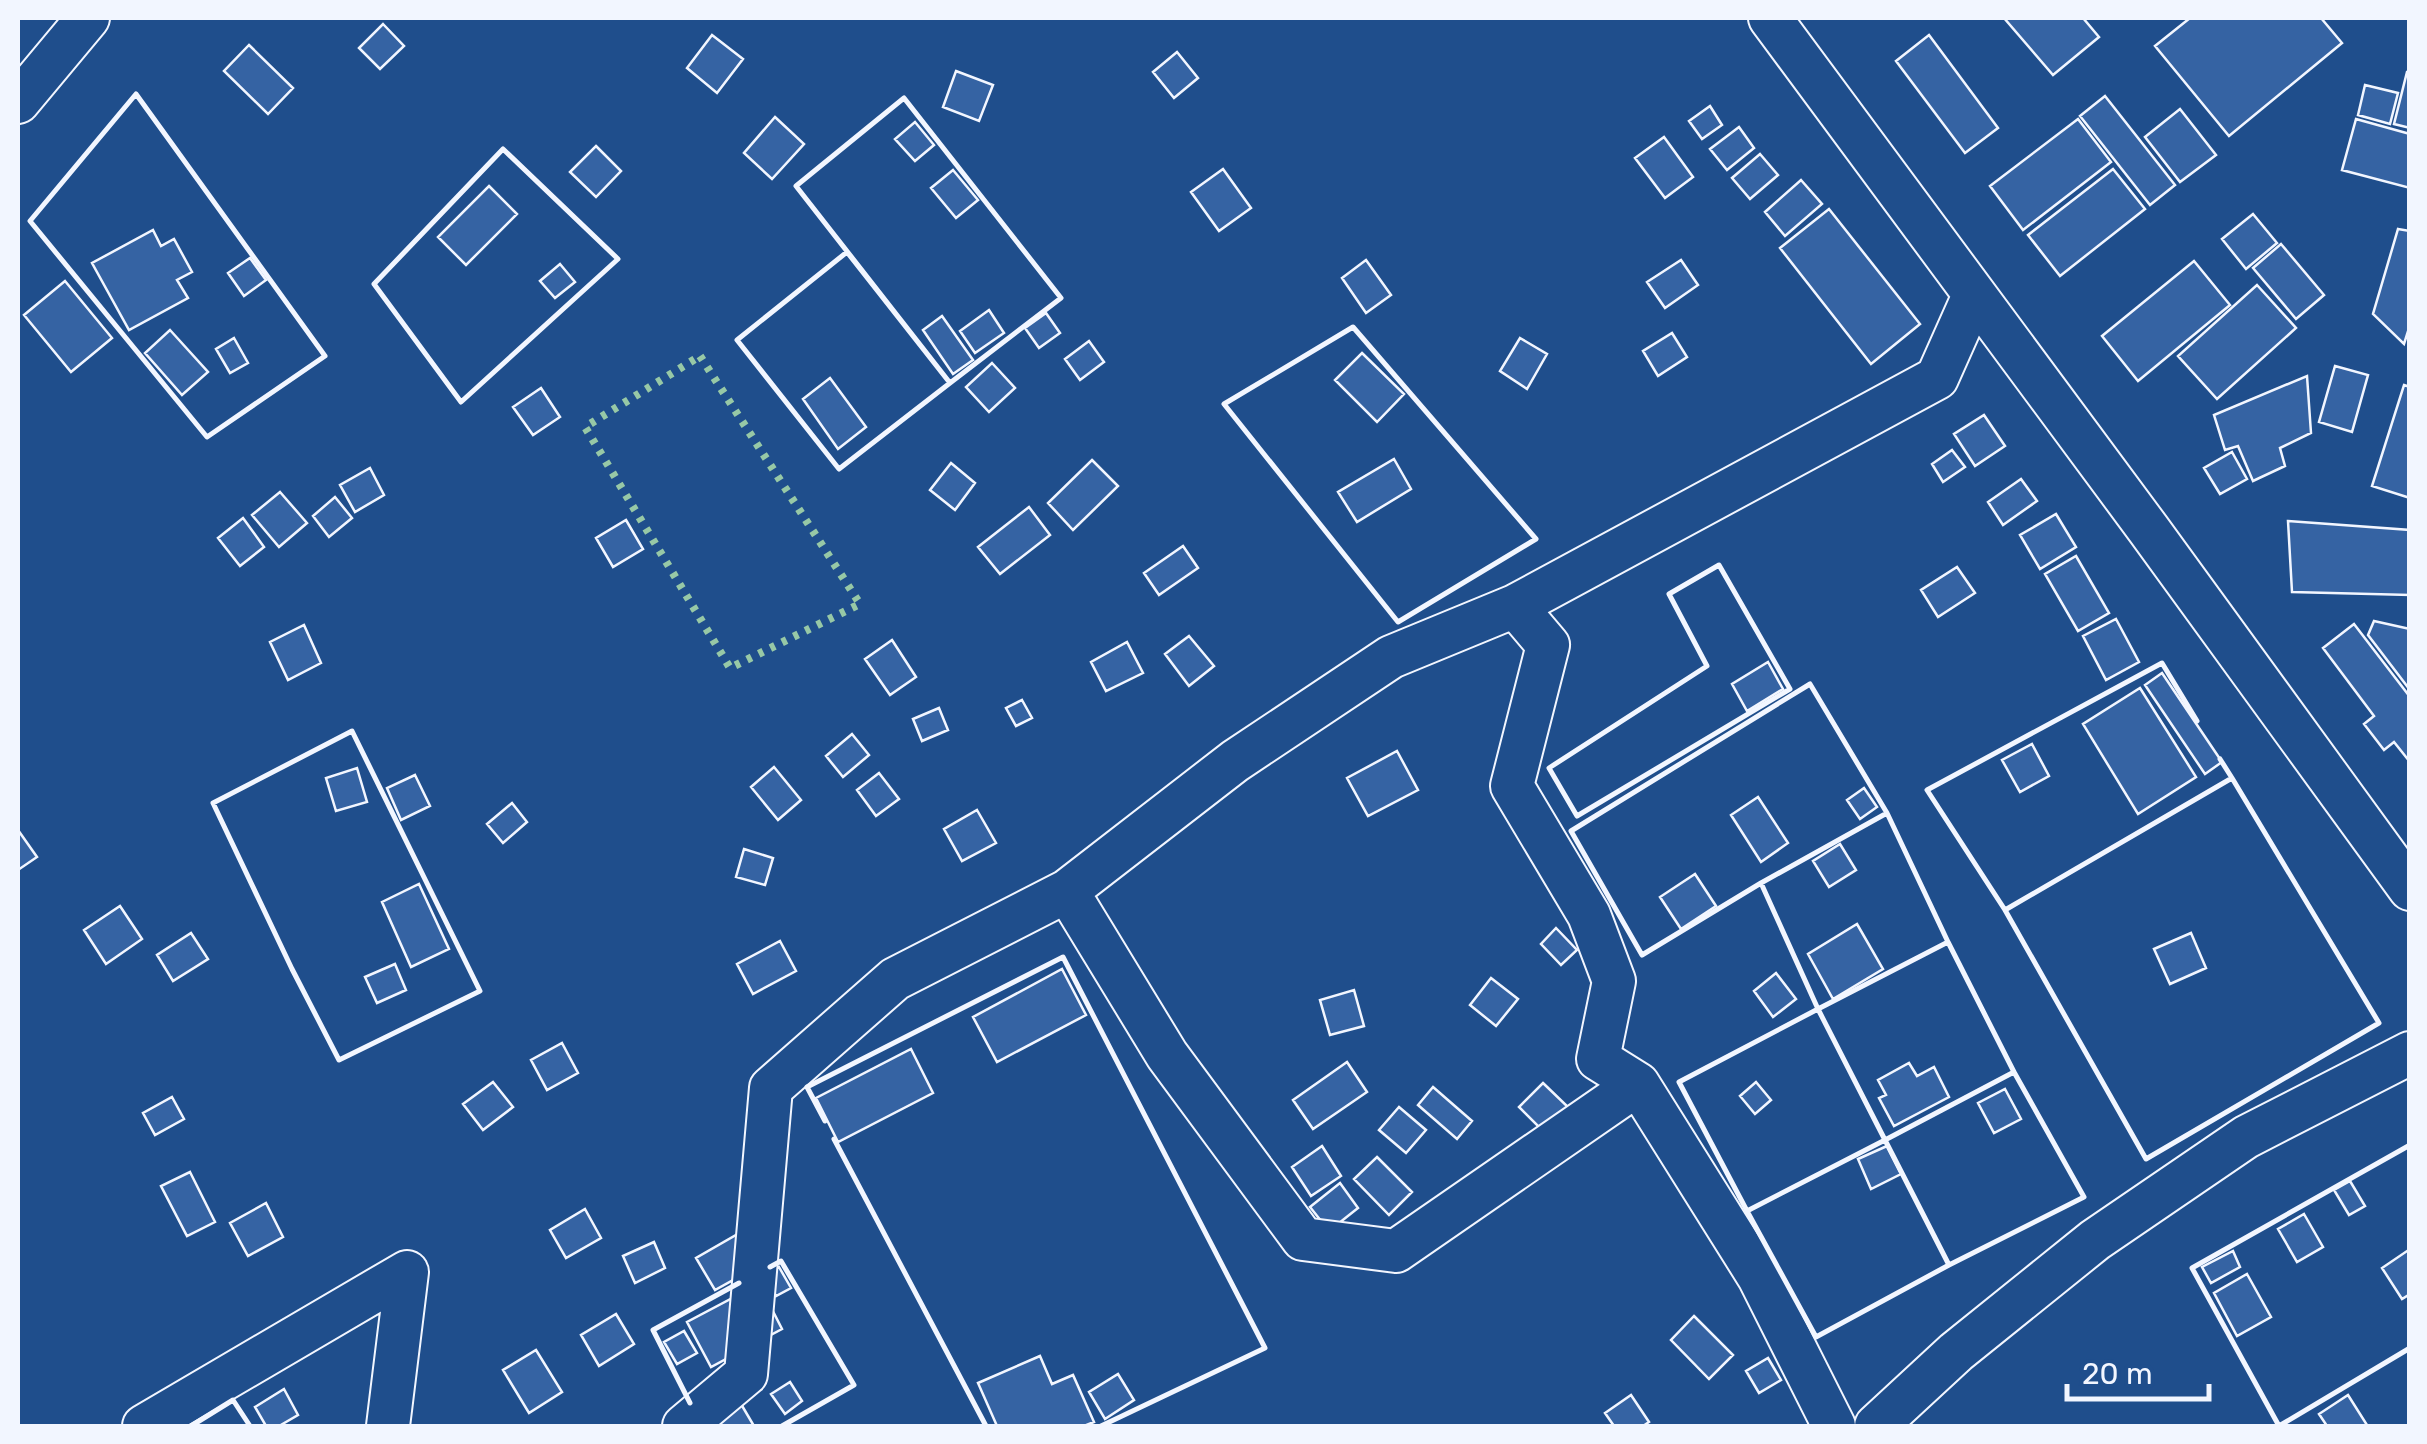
<svg xmlns="http://www.w3.org/2000/svg" width="2427" height="1444" viewBox="0 0 2427 1444" font-family="Rubik,sans-serif">
<style>
.building{fill:#3563a3;stroke:#f2f6ff;stroke-width:2.5}
.lines{fill:none;stroke-linecap:round;stroke-linejoin:round}
.street-casing{stroke:#f2f6ff;stroke-width:46}
.street{stroke:#1f4e8c;stroke-width:42}
.hedge{stroke:#97c8a6;stroke-width:8;stroke-dasharray:5 8;stroke-linecap:butt}
.wall{stroke:#f2f6ff;stroke-width:5}
</style>
<rect width="100%" height="100%" fill="#1f4e8c"/>
<path class="building" d="M2004,18H2083L2099,37L2053,75Z
M2190,18H2321L2342,43L2229,136L2155,46Z
M383,24L404,46L380,69L359,48Z
M712,35L743,59L717,93L687,68Z
M1929,35L1998,128L1965,153L1896,61Z
M249,45L293,88L268,114L224,71Z
M1177,52L1198,78L1174,98L1153,72Z
M956,71L993,85L979,121L943,107Z
M2407,72H2410V128L2394,124Z
M2365,85L2398,93L2390,124L2358,115Z
M2105,96L2175,185L2150,205L2080,116Z
M1710,106L1722,125L1702,139L1689,121Z
M2180,109L2216,155L2180,182L2145,137Z
M775,117L804,144L772,179L744,153Z
M2078,119L2111,162L2023,230L1990,186Z
M2356,119L2410,134V188L2342,170Z
M915,122L934,145L915,161L895,139Z
M1739,127L1754,148L1727,170L1710,149Z
M1664,137L1693,177L1665,198L1635,158Z
M596,146L621,171L596,197L570,172Z
M1760,154L1778,175L1750,199L1732,178Z
M1223,169L1251,208L1219,231L1191,192Z
M2113,169L2145,209L2060,276L2028,235Z
M953,170L978,200L956,218L931,188Z
M1801,180L1822,204L1785,236L1765,212Z
M489,186L517,214L466,265L438,237Z
M1829,209L1920,324L1871,364L1780,248Z
M2253,214L2277,243L2246,269L2222,239Z
M2398,229L2410,231V325L2404,344L2373,314Z
M153,230L161,246L174,239L192,272L177,280L188,298L129,330L92,263Z
M2281,244L2324,295L2296,319L2253,268Z
M250,258L266,280L244,296L228,273Z
M1366,260L1391,295L1366,313L1342,278Z
M1681,260L1698,285L1665,308L1647,282Z
M2194,261L2230,305L2138,381L2102,336Z
M560,264L575,282L555,298L540,281Z
M65,281L112,338L71,372L24,315Z
M2257,285L2296,328L2217,399L2178,356Z
M989,310L1004,333L975,353L960,331Z
M1046,313L1060,333L1039,348L1025,328Z
M942,316L973,360L953,374L923,330Z
M170,330L208,372L182,395L145,353Z
M1672,333L1687,357L1658,376L1643,351Z
M234,338L248,363L230,373L216,349Z
M1520,338L1547,354L1527,389L1500,371Z
M1089,341L1104,362L1080,380L1065,359Z
M1362,353L1404,394L1377,422L1335,380Z
M992,363L1015,388L989,412L966,387Z
M2335,366L2368,375L2352,432L2319,422Z
M2307,376L2311,433L2280,448L2285,466L2253,481L2238,446L2225,450L2214,415Z
M830,378L866,427L838,449L803,399Z
M2404,385L2410,387V498L2372,486Z
M541,388L560,417L533,435L513,407Z
M1984,415L2005,446L1975,466L1954,434Z
M1952,450L1965,467L1943,482L1932,464Z
M2232,452L2247,479L2220,494L2204,468Z
M1394,459L1411,489L1357,522L1338,492Z
M1092,460L1118,486L1073,530L1048,503Z
M951,463L975,483L955,510L930,490Z
M370,468L384,495L355,512L340,485Z
M2021,479L2037,501L2003,525L1988,502Z
M280,492L307,523L279,547L252,515Z
M335,497L352,518L329,537L313,516Z
M1029,507L1050,535L1000,574L978,547Z
M2056,514L2076,547L2040,569L2020,535Z
M243,518L264,547L240,566L218,538Z
M626,520L643,549L613,567L596,538Z
M2288,521L2410,530V595L2292,592Z
M1183,546L1198,568L1159,595L1144,573Z
M2076,556L2109,613L2078,631L2045,574Z
M1957,567L1975,593L1938,617L1921,590Z
M2116,619L2139,662L2106,680L2083,636Z
M2374,621L2410,629V690L2368,635Z
M2354,624L2410,697V762L2394,742L2384,750L2364,724L2374,716L2323,648Z
M304,625L321,663L288,680L270,642Z
M1189,636L1214,666L1189,686L1165,654Z
M892,640L916,677L890,695L865,659Z
M1127,642L1143,673L1106,691L1091,662Z
M1768,662L1783,689L1747,711L1732,684Z
M2162,673L2222,762L2205,774L2145,685Z
M2140,688L2196,777L2138,814L2083,724Z
M1022,700L1032,718L1016,726L1006,708Z
M939,708L948,730L922,741L913,719Z
M852,734L869,755L843,777L826,756Z
M2032,744L2049,776L2020,792L2002,760Z
M1397,751L1418,790L1368,816L1347,778Z
M774,767L801,800L778,820L751,787Z
M357,768L367,802L336,811L326,778Z
M879,773L899,799L876,816L857,790Z
M415,775L430,806L401,820L387,788Z
M1864,788L1877,807L1860,819L1847,800Z
M1758,797L1788,843L1761,862L1731,815Z
M512,803L527,822L503,843L487,824Z
M977,810L996,843L962,861L944,829Z
M18,830L37,857L18,870Z
M1840,844L1856,870L1829,887L1813,861Z
M744,849L773,858L765,885L736,877Z
M1695,874L1716,906L1681,929L1660,897Z
M419,884L449,949L411,967L382,902Z
M120,906L142,939L106,964L84,930Z
M1857,924L1883,969L1833,999L1808,954Z
M1556,928L1577,950L1561,965L1541,944Z
M191,933L208,959L173,981L157,955Z
M2191,933L2206,968L2170,984L2154,949Z
M780,941L796,971L753,994L737,964Z
M395,964L406,990L377,1003L365,977Z
M1062,969L1086,1015L997,1062L973,1017Z
M1776,973L1796,999L1773,1017L1754,991Z
M1491,978L1518,999L1496,1026L1470,1005Z
M1354,990L1364,1026L1330,1035L1320,1000Z
M562,1043L578,1073L547,1090L531,1060Z
M911,1049L933,1093L838,1142L816,1098Z
M1347,1062L1367,1092L1313,1129L1293,1100Z
M1909,1063L1917,1076L1934,1067L1949,1097L1894,1126L1879,1098L1886,1095L1878,1080Z
M493,1082L513,1107L483,1130L463,1104Z
M1756,1082L1771,1100L1755,1114L1740,1096Z
M1543,1083L1569,1108L1544,1132L1519,1107Z
M1433,1087L1472,1121L1457,1139L1418,1105Z
M2005,1089L2021,1119L1994,1133L1978,1103Z
M172,1097L184,1119L155,1135L143,1113Z
M1399,1107L1426,1130L1406,1153L1379,1130Z
M1322,1146L1341,1176L1311,1196L1292,1167Z
M1887,1146L1901,1174L1871,1189L1858,1159Z
M1377,1157L1412,1192L1389,1215L1354,1179Z
M190,1172L215,1222L187,1236L161,1186Z
M2350,1181L2365,1206L2349,1215L2334,1190Z
M1340,1183L1358,1208L1329,1231L1310,1207Z
M266,1203L283,1237L248,1256L230,1223Z
M585,1209L601,1238L566,1258L550,1230Z
M2304,1214L2323,1247L2297,1262L2278,1229Z
M743,1231L762,1264L715,1290L696,1258Z
M654,1242L665,1268L635,1283L623,1256Z
M2410,1249V1294L2402,1299L2382,1268Z
M2233,1251L2240,1267L2211,1283L2202,1267Z
M779,1267L791,1288L776,1296L764,1275Z
M2247,1274L2271,1317L2237,1336L2214,1293Z
M759,1284L782,1329L711,1367L687,1322Z
M616,1314L634,1344L599,1366L581,1335Z
M1694,1316L1733,1355L1709,1379L1671,1340Z
M684,1331L697,1353L677,1364L664,1342Z
M536,1350L562,1392L529,1413L503,1370Z
M1040,1356L1052,1384L1073,1375L1094,1422L1084,1426H997L978,1383Z
M1768,1358L1781,1380L1759,1393L1746,1371Z
M1118,1374L1134,1400L1105,1419L1089,1392Z
M790,1382L802,1401L785,1414L771,1394Z
M284,1389L298,1415L279,1426H266L255,1407Z
M1631,1395L1649,1422L1643,1426H1614L1605,1413Z
M2348,1395L2367,1425L2327,1426L2319,1414Z
M741,1404L754,1426H721L716,1419Z"/>
<g class="lines">
<defs>
<path id="street" d="M1770,18L2149,530L2410,889
M18,102L88,18
M1067,891L1235,761L1391,657L1515,606
M1638,1084L1759,1277L1834,1426
M144,1426L407,1272L388,1426
M684,1426L746,1374L771,1088L895,979L1067,891L1167,1055L1303,1239L1396,1251L1638,1084L1598,1059L1614,981L1589,915L1512,786L1548,645L1515,606L1937,378L1974,295
M1876,1426L1956,1352L2095,1240L2246,1137L2410,1053"/>
</defs>
<use href="#street" class="street-casing"/>
<use href="#street" class="street"/>
<path class="hedge" d="M700,356L860,604L730,668L585,427Z"/>
<path class="wall" d="M136,94L325,356L207,437L30,221Z
M904,98L1061,298L950,383L796,186Z
M503,149L618,259L461,402L374,284Z
M847,252L950,383L839,469L737,340Z
M1353,327L1536,539L1398,622L1224,404Z
M1719,565L1790,689L1577,816L1549,768L1707,666L1669,594Z
M1810,684L1887,813L1761,883L1642,955L1571,831Z
M352,731L480,991L339,1060L292,969L213,803Z
M1887,813L1948,942L1818,1009L1761,883Z
M2005,910L2232,778L2220,759
M2005,910L2232,778L2379,1023L2146,1159L2005,910L1927,790L2162,663L2197,721
M1948,942L2014,1072L1885,1140L1818,1009Z
M1818,1009L1885,1140L1747,1211L1679,1082Z
M2014,1072L2084,1197L1949,1265L1885,1140Z
M825,1121L807,1087L1063,957L1265,1348L1101,1426
M834,1139L986,1426
M1885,1140L1949,1265L1816,1337L1747,1211Z
M2410,1145L2192,1268L2279,1426L2410,1348
M770,1267L781,1261L854,1385L782,1426
M690,1403L653,1330L739,1283
M191,1426L233,1400L250,1426"/>
</g>
<rect width="2427" height="1444" fill="none" stroke="#f2f6ff" stroke-width="40"/>
<path d="M2067 1384v15h142v-15" fill="none" stroke="#f2f6ff" stroke-width="5"/>
<text x="2082" y="1384" font-size="30" fill="#f2f6ff" stroke="#1f4e8c" stroke-width="8" paint-order="stroke">20 m</text>
</svg>
